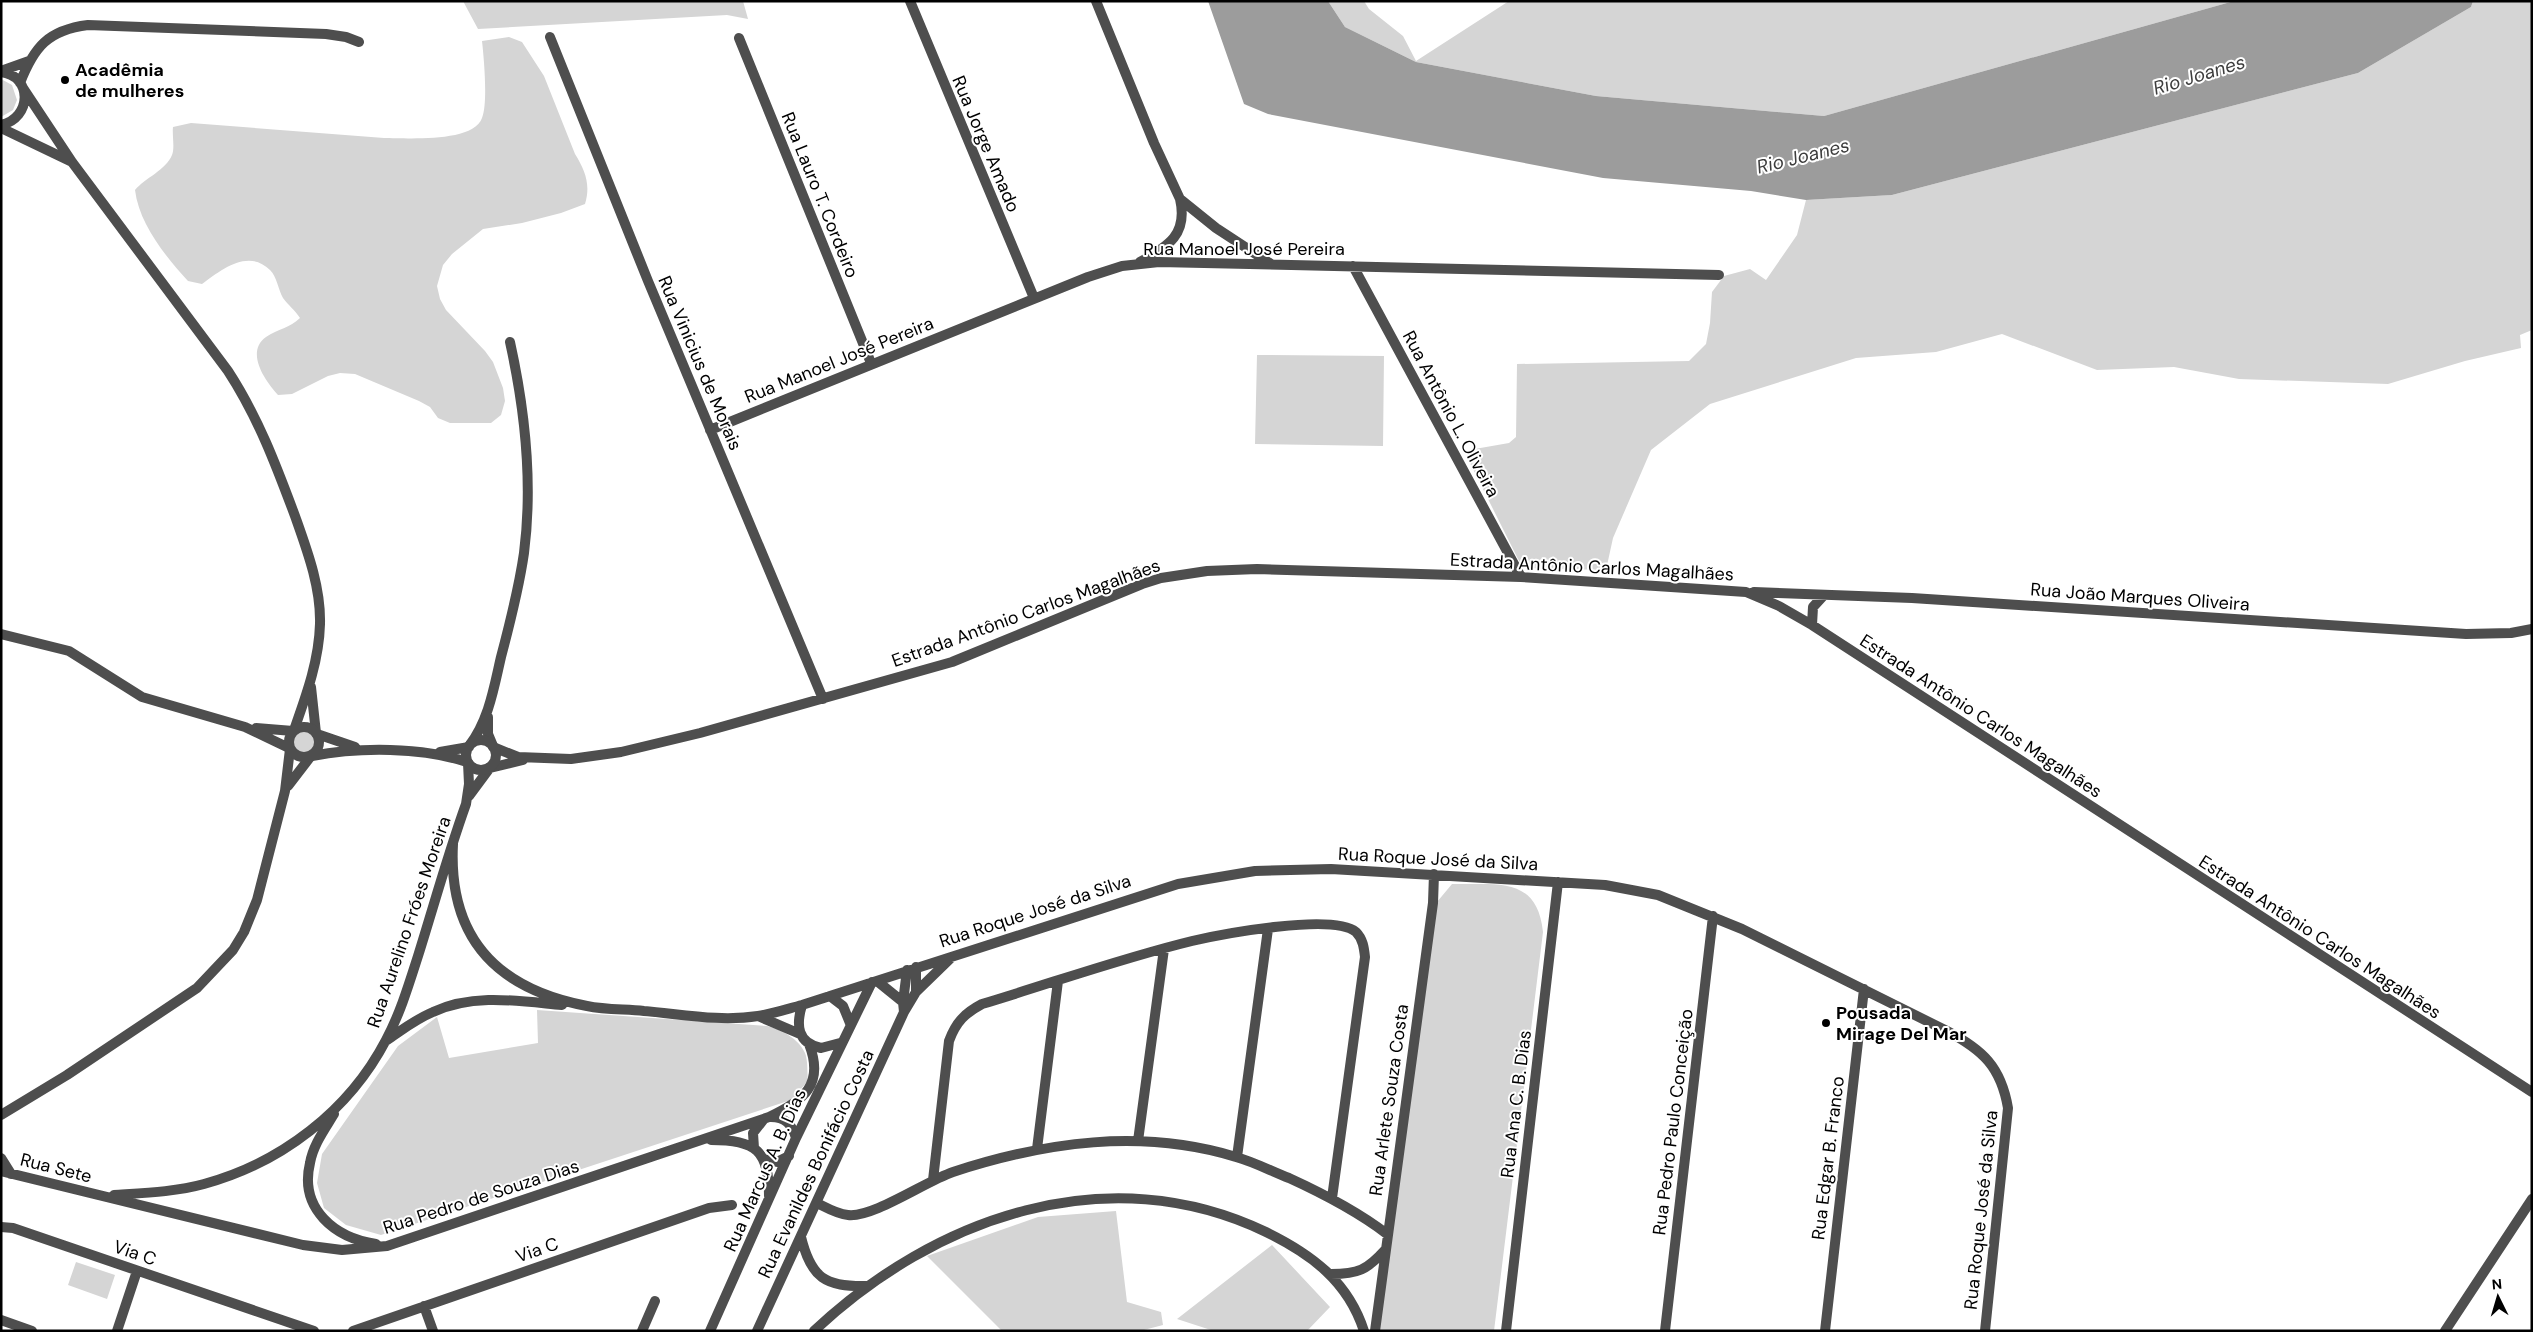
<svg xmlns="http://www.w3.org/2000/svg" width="2533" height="1332" viewBox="0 0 2533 1332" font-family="'DM Sans',sans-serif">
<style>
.green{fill:#d5d5d5}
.water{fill:#9c9c9c}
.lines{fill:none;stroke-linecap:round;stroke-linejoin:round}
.minor{stroke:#4e4e4e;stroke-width:10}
.tertiary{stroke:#4e4e4e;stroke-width:10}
.poi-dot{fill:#000;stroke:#fff;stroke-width:2}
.labels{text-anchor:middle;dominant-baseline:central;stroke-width:4;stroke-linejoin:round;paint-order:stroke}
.poi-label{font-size:18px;font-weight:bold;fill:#000;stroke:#fff;text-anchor:start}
.street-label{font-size:18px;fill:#000;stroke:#fff}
.water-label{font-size:19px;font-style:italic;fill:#3d3d3d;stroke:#fff}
</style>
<rect width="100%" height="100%" fill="#fff"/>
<path class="green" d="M463,1H743L748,19L727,15L478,29Z
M1328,1H1364L1369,9L1403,36L1416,61L1509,1H2234L1824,116L1596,96L1416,62L1345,27Z
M2473,1H2532V330L2520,335L2521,348L2465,361L2388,384L2239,379L2174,367L2097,370L2002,334L1936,352L1856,358L1710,404L1651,450L1613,538L1606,570L1524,568L1518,559L1467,457L1469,450L1509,443L1516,437L1517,364L1689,361L1706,344L1710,323L1712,292L1724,276L1750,269L1766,280L1797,235L1806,200L1892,195L2358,73L2471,7Z
M509,37L522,42L544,76L575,154C585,170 591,185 585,204L561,213L522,223L483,229L452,254L443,265L437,286L440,299L446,310L485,351L493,362L503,388L505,401L501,415L491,423H450L438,418L430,407L419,401L355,374L340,373L328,376L292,394L278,395C265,381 245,352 266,337C278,329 290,328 300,318C295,310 288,305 283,298C278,289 277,277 270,270C248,248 221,270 202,284L188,281C166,257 139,224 135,190C145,178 166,170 172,155C175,148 172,135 173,127L191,123L384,138C407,138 473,143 482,118C488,103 484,59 482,41Z
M1,79L12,85L17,100L13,110L1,117Z
M1257,355L1384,356L1383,446L1255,444Z
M294 742a10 10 0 1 1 20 0a10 10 0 1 1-20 0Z
M1452,884C1496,885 1537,875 1543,932L1494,1331H1379L1437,902Z
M537,1010L767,1026C781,1029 799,1039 805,1053C808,1060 807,1072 808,1081L791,1100L381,1235L346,1225L324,1208L317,1183L322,1154L398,1046L437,1017L449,1058L538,1043Z
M1116,1211L1127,1302L1161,1312L1163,1325L1140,1331H1002L927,1256L1038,1217Z
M1272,1245L1330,1307L1307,1331H1214L1177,1319Z
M76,1262L115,1275L107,1299L68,1285Z"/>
<path class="water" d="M1208,1H1328L1345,27L1416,62L1596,96L1824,116L2234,1H2473L2471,7L2358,73L1892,195L1806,200L1751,191L1603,178L1268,114L1244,104Z"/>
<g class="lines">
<path class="minor" d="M910,1L1034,298
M1096,1L1154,143L1180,199L1216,228L1271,264
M550,37L648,281L823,699
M739,38L871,363
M1,71L29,61
M1,72C33,76 32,118 1,125
M20,83C34,47 48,30 88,25L326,34L346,37L359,42
M23,88L72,162L228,371C258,417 276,465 295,516C307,550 321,587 320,624C319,661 306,696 294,730
M1,128L70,161
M1140,262C1169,246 1188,234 1180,199
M1353,266L1521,577
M710,430L1088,277L1122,266L1159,262L1719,275
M1754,592L1912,598L2466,634L2511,633L2532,629
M1812,625L1813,607L1824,595
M311,687L316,733
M488,717V734L493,746
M469,746C489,720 494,687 501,657C510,623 519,588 524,553C533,483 525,410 510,342
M493,747L518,757L571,759L621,752L700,733L952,662L1142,584L1161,578L1207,571L1257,569L1521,577L1746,592L1779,606L1812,625L2532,1092
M490,768L523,760
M288,786L311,756
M469,796L489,769
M453,844C448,938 497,989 587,1006C606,1010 625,1009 644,1011C681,1014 720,1022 758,1016C772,1014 787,1009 802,1005L1178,884L1255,871L1331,869L1605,885L1658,895L1742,929L1947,1031C1983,1050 2001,1067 2008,1108L1985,1331
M916,967V992
M877,981L903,1002L904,1012
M830,996L843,1006L850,1023
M903,1002L907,970
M802,1005C796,1025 797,1043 821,1048L840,1043
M758,1016L800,1034
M387,1040C402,1030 416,1019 433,1012C473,993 519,1001 562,1005
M334,1114C325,1129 313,1145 310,1163C299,1209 335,1238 376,1244
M1,1115L67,1075L197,988L233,950L244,932L257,900L285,791L290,749
M771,1117C785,1117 792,1124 796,1138
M711,1140C756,1140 769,1150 769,1196
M1138,1141L1164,949
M754,1148L753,1133L764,1119
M1037,1149L1058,981
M1237,1157L1268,929
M1,1158L11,1174
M764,1159L777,1162L789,1156
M1,1171L303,1245L342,1250L387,1246L769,1117C803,1101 825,1085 809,1044
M933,1180L949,1041C956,1022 965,1013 982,1004C1052,983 1122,958 1192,941C1223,934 1333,913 1356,932C1363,939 1364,948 1365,957L1332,1198
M114,1195C144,1193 175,1192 204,1184C281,1163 349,1111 386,1040C400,1014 409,984 418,956C434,905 448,854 466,804L469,784L468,763
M817,1203C827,1208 837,1214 848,1215C873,1218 926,1181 953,1172C1045,1142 1141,1128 1236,1157C1254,1162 1271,1171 1289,1178C1324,1194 1357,1211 1387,1234
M1,1227L13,1228L314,1331
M801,1237C811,1278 825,1287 867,1286
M1331,1274C1358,1274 1367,1270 1385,1250
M424,1306L433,1331
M1,1320L32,1331
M117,1331L137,1271
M353,1331L709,1208L732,1205
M642,1331L655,1301
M710,1331L796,1138L872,982
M757,1331L904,1012L916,992L952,957
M814,1331C935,1217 1108,1156 1266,1232C1311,1254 1348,1281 1364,1331
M1375,1331L1433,903L1434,874
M1506,1331L1558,882
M1665,1331L1713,916
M1825,1331L1864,989
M2445,1331L2532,1199"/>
<path class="tertiary" d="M1,634L69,651L142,697L245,727L289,748
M289 742a15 15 0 1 1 30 0a15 15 0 1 1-30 0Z
M256,728L293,731
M317,734L355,747
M466 755a15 15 0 1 1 30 0a15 15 0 1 1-30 0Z
M440,752L469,747
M312,756C359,747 422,747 467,762"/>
</g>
<g class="poi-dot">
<circle cx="65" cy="80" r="5"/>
<circle cx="1826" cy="1023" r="5"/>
</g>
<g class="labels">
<g class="poi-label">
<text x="75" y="70">Acadêmia<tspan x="75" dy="21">de mulheres</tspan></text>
<text x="1836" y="1013">Pousada<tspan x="1836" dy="21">Mirage Del Mar</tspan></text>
</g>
<g class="street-label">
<text transform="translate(986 144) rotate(67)">Rua Jorge Amado</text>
<text transform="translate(820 195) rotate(68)">Rua Lauro T. Cordeiro</text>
<text x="1244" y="249">Rua Manoel José Pereira</text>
<text transform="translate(839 360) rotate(-22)">Rua Manoel José Pereira</text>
<text transform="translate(700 363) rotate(67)">Rua Vinicius de Morais</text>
<text transform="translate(1451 414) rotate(62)">Rua Antônio L. Oliveira</text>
<text transform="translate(1592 567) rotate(3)">Estrada Antônio Carlos Magalhães</text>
<text transform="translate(2140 597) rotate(4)">Rua João Marques Oliveira</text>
<text transform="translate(1026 613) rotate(-20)">Estrada Antônio Carlos Magalhães</text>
<text transform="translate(1981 716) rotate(33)">Estrada Antônio Carlos Magalhães</text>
<text transform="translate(1438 859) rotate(3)">Rua Roque José da Silva</text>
<text transform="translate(1035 911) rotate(-18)">Rua Roque José da Silva</text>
<text transform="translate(409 922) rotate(-71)">Rua Aurelino Fróes Moreira</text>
<text transform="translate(2320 937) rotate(33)">Estrada Antônio Carlos Magalhães</text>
<text transform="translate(1389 1100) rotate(-82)">Rua Arlete Souza Costa</text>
<text transform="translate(1516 1104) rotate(-83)">Rua Ana C. B. Dias</text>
<text transform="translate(1673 1122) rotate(-83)">Rua Pedro Paulo Conceição</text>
<text transform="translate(1828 1158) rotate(-83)">Rua Edgar B. Franco</text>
<text transform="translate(816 1164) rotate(-65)">Rua Evanildes Bonifácio Costa</text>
<text transform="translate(56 1168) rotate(14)">Rua Sete</text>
<text transform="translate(765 1170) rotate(-66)">Rua Marcus A. B. Dias</text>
<text transform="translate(481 1197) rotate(-18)">Rua Pedro de Souza Dias</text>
<text transform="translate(1981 1210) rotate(-84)">Rua Roque José da Silva</text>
<text transform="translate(537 1250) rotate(-19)">Via C</text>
<text transform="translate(135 1253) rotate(19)">Via C</text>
</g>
<g class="water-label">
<text transform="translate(2199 75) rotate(-17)">Rio Joanes</text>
<text transform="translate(1803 156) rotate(-14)">Rio Joanes</text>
</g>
</g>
<rect width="2533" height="1332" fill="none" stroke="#000000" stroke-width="5"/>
<g transform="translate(2498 1297) rotate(355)" stroke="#ffffff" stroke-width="4" paint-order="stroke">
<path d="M0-4L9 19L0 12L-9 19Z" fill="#000000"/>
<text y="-8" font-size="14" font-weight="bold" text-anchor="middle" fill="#000000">N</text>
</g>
</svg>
